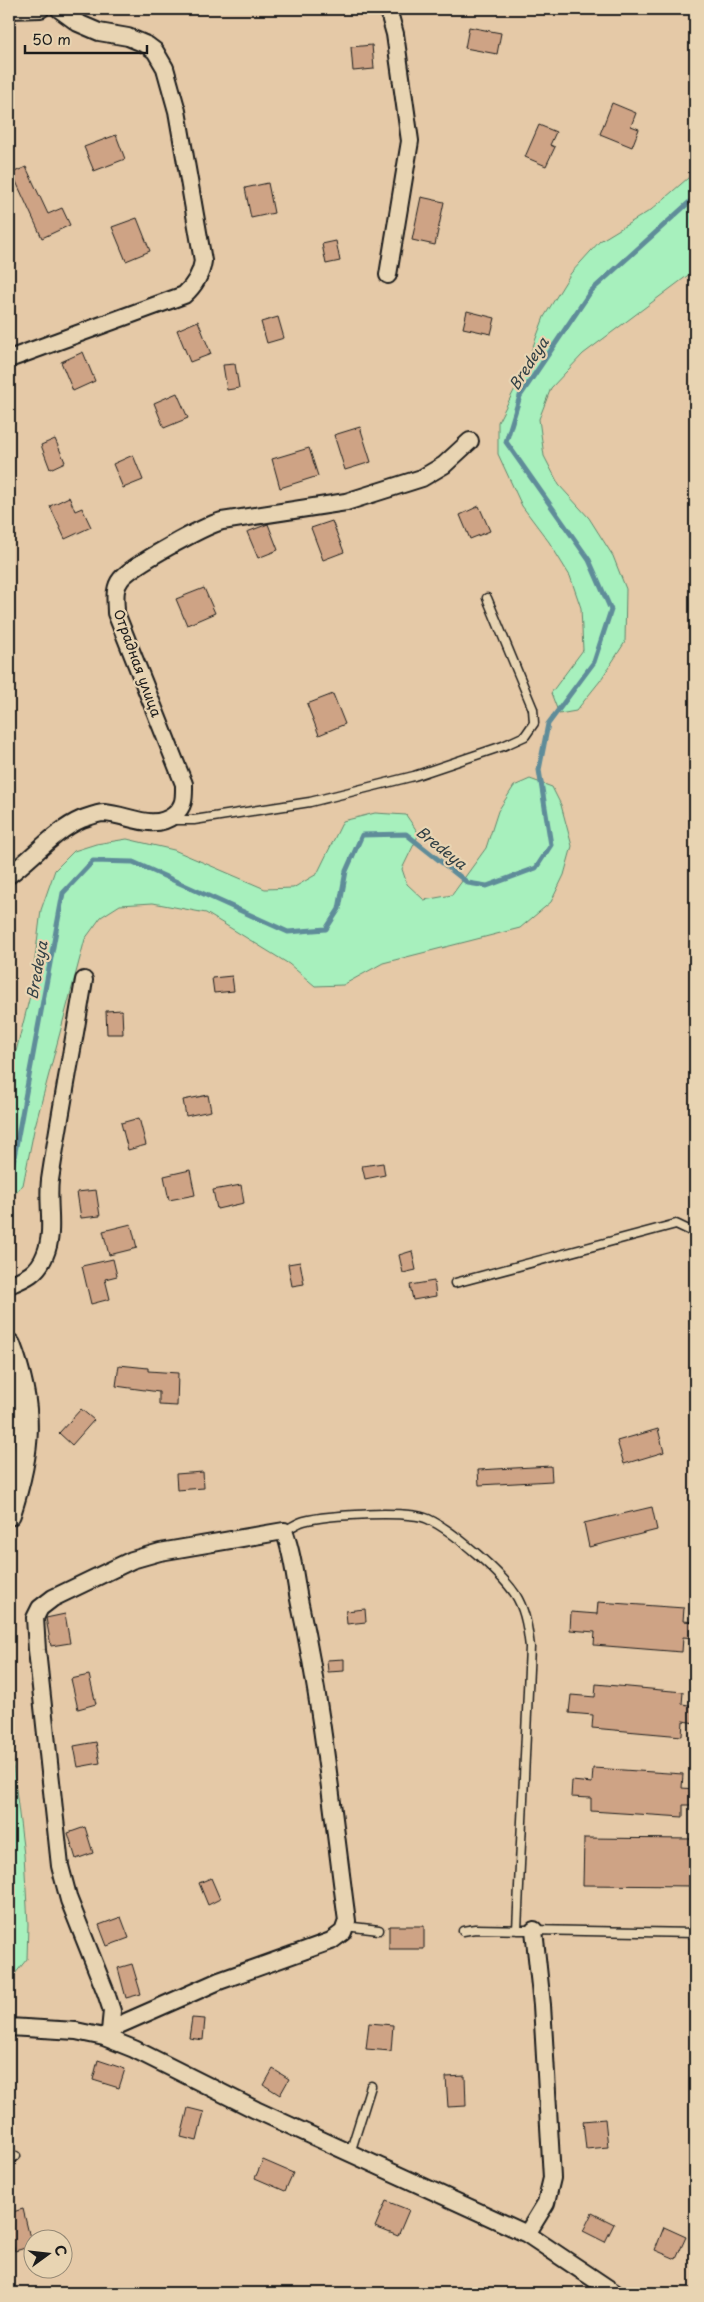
<svg xmlns="http://www.w3.org/2000/svg" width="704" height="2302" viewBox="0 0 704 2302" font-family="'Playpen Sans',sans-serif">
<style>
.green{fill:#a7f0bd;stroke:#62866c}
.lines{fill:none;stroke-linecap:round;stroke-linejoin:round}
.stream{stroke:#5f8c99;stroke-width:5}
.building{fill:#cea385;stroke:#1c1c1c}
.service-casing{stroke:#1c1c1c;stroke-width:11}
.minor-casing{stroke:#1c1c1c;stroke-width:20}
.secondary-casing{stroke:#1c1c1c;stroke-width:26}
.service{stroke:#e8d4b2;stroke-width:8}
.minor{stroke:#e8d4b2;stroke-width:16}
.secondary{stroke:#e8d4b2;stroke-width:22}
.labels{text-anchor:middle;dominant-baseline:central;stroke-width:4.5;stroke-linejoin:round;paint-order:stroke}
.street-label{font-size:14px;fill:#1c1c1c;stroke:#e8d4b2}
.water-label{font-size:15px;font-style:italic;fill:#324146;stroke:#e8d4b2}
</style>
<rect width="100%" height="100%" fill="#e5c9a7"/>
<filter id="ink" filterUnits="userSpaceOnUse"><feTurbulence type="fractalNoise" baseFrequency=".02" numOctaves="2"/><feDisplacementMap in="SourceGraphic" scale="10" xChannelSelector="R" yChannelSelector="G"/><feConvolveMatrix kernelMatrix="1 2 1 2 8 2 1 2 1" color-interpolation-filters="sRGB"/></filter>
<g filter="url(#ink)">
<path class="green" d="M695,172V270L583,354L551,388L539,419L544,456L559,485L589,518L613,556L626,589L625,642L600,681L576,711L559,714L551,693L583,650L581,608L570,576L549,542L522,506L498,454V422L523,373L544,317L571,273L600,241L651,210Z
M530,779L552,787L561,805L572,846L564,875L551,902L520,928L383,963L343,985L315,986L289,964L206,913L153,903L120,905L101,917L85,939L34,1130L23,1185L9,1198V1079L31,992L41,910L55,870L74,851L96,844L127,839L174,850L265,889L293,888L317,874L343,821L375,813L406,815L419,834L402,869L407,884L424,900L452,895L486,848L498,811L514,786Z
M9,1614L14,1616L11,1637V1748L24,1855L28,1924L27,1959L10,1980Z"/>
<g class="lines">
<path class="stream" d="M9,1173L12,1168L63,893L93,861L133,862L288,932L326,929L339,909L346,871L362,835L406,834L468,883L487,886L536,868L551,845L539,770L548,724L594,662L611,610L589,560L506,442L520,396L591,291L695,197"/>
</g>
<path class="building" d="M469,27L501,33L497,54L465,48Z
M372,45L374,69L353,71L351,47Z
M612,103L636,113L631,126L639,129L632,147L600,134Z
M539,125L556,132L550,145L555,147L546,166L525,157Z
M116,135L125,159L94,171L84,147Z
M26,167L48,214L62,208L70,225L42,238L12,173Z
M268,183L274,213L251,218L245,188Z
M421,197L444,202L435,245L412,240Z
M137,218L150,251L126,261L112,227Z
M336,241L340,261L326,264L322,244Z
M467,311L495,318L491,334L463,328Z
M278,317L284,338L267,343L261,322Z
M198,321L211,354L190,362L177,330Z
M83,352L95,381L73,391L61,362Z
M235,364L239,388L227,390L223,365Z
M177,393L188,418L164,428L154,403Z
M360,427L371,462L345,470L334,435Z
M55,439L65,462L50,469L41,445Z
M309,448L318,476L280,488L272,459Z
M133,455L143,480L123,488L113,464Z
M69,497L75,511L82,508L91,527L65,539L50,506Z
M479,506L490,531L470,539L460,515Z
M332,521L344,552L323,560L311,528Z
M268,524L278,550L258,558L247,532Z
M204,588L215,613L187,625L176,599Z
M333,694L345,724L319,735L307,704Z
M232,976L234,991L214,993L212,978Z
M122,1010L123,1034H107L106,1011Z
M208,1095L211,1111L186,1116L183,1100Z
M139,1118L146,1145L128,1150L121,1123Z
M383,1163L385,1175L365,1179L362,1166Z
M190,1170L195,1195L169,1200L164,1176Z
M241,1185L244,1203L217,1209L213,1190Z
M96,1190L100,1216L81,1218L77,1192Z
M131,1224L137,1248L109,1255L103,1231Z
M412,1251L416,1270L403,1273L399,1255Z
M113,1259L117,1276L105,1279L110,1299L91,1304L82,1266Z
M300,1262L304,1284L292,1286L288,1264Z
M434,1281L436,1296L413,1300L410,1285Z
M119,1365L148,1368V1371L178,1373L177,1406L159,1405V1392L116,1386Z
M81,1409L94,1420L72,1445L59,1433Z
M658,1429L664,1452L624,1464L617,1441Z
M551,1466L552,1481L479,1485L478,1470Z
M203,1472L204,1488L177,1490L176,1474Z
M652,1507L657,1530L589,1547L584,1523Z
M598,1602L684,1608L683,1621L695,1622V1638L683,1637L682,1652L594,1645L595,1632L570,1630L571,1612L597,1614Z
M365,1609L366,1622L347,1624L346,1611Z
M65,1614L70,1643L51,1646L46,1618Z
M344,1659V1671L328,1672L327,1660Z
M89,1675L96,1704L78,1709L71,1679Z
M596,1684L683,1692L682,1704L695,1706V1723L683,1721L682,1736L592,1728L593,1715L569,1713L571,1695L595,1697Z
M96,1742L100,1763L78,1767L74,1746Z
M593,1768L683,1774L682,1788L695,1789V1805H683V1817L591,1811V1798L571,1797L572,1781L592,1783Z
M85,1827L93,1853L76,1859L68,1833Z
M584,1838L695,1839V1886L583,1885Z
M211,1878L220,1899L208,1905L199,1883Z
M121,1917L129,1938L107,1946L99,1925Z
M389,1926H424V1949H389Z
M132,1964L141,1994L126,1998L118,1968Z
M192,2018L205,2019L203,2040L189,2038Z
M369,2023L393,2025L391,2051L366,2049Z
M98,2060L125,2069L119,2088L93,2080Z
M273,2069L289,2079L280,2095L264,2085Z
M465,2076L466,2106L448,2107L446,2077Z
M188,2108L204,2112L197,2141L181,2137Z
M605,2119L608,2147L586,2149L583,2121Z
M263,2160L293,2173L285,2191L255,2178Z
M386,2201L409,2210L398,2236L375,2227Z
M23,2209L32,2246L15,2251L9,2231V2213Z
M592,2213L614,2224L605,2242L583,2231Z
M664,2227L686,2237L676,2259L655,2250Z"/>
<g class="lines">
<defs>
<path id="service" d="M173,820H194L310,802L414,776L503,746L525,736L534,723L533,709L487,598
M455,1283L676,1224L695,1233
M284,1531C290,1528 297,1523 304,1521C327,1515 407,1510 428,1519C452,1530 506,1576 518,1599C526,1614 528,1631 530,1647L517,1930
M345,1926L379,1930
M463,1931L475,1929L695,1933
M350,2153L371,2086
M9,2159L16,2156"/>
<path id="minor" d="M9,10L41,9
M388,275L410,141L395,34L388,9
M9,359L184,295C194,286 201,275 203,261L177,111L165,68L155,51L147,45L128,37L99,32L78,23L59,9
M9,875C33,858 54,831 82,819C88,817 98,813 104,813C127,814 153,832 174,815C185,806 184,797 184,784L116,613C116,601 113,589 121,579C132,565 204,526 222,521L346,502L422,478L444,465L470,441
M9,1285C26,1278 38,1273 45,1255C55,1232 47,1204 50,1180C60,1113 73,1047 84,980
M9,2027L76,2031L104,2037L134,2049L256,2110L527,2234L615,2293
M104,2037L110,2031L112,2011L106,1993L69,1900L60,1866L37,1650L35,1618L40,1608L53,1598L132,1560L160,1552L284,1531C294,1555 295,1584 301,1609C323,1711 333,1817 347,1921L343,1932L331,1941L219,1981L119,2025L110,2031
M527,2234L546,2203L552,2178L542,2005L534,1930"/>
<path id="secondary" d="M9,1345C33,1408 30,1450 9,1514"/>
</defs>
<use href="#service" class="service-casing"/>
<use href="#minor" class="minor-casing"/>
<use href="#secondary" class="secondary-casing"/>
<use href="#service" class="service"/>
<use href="#minor" class="minor"/>
<use href="#secondary" class="secondary"/>
</g>
</g>
<g class="labels">
<g class="street-label">
<text transform="translate(138 663) rotate(70)">Отрадная улица</text>
</g>
<g class="water-label">
<text transform="translate(528 363) rotate(-57)">Bredeya</text>
<text transform="translate(442 847) rotate(38)">Bredeya</text>
<text transform="translate(36 970) rotate(-80)">Bredeya</text>
</g>
</g>
<rect width="704" height="2302" fill="none" stroke="#e8d4b2" stroke-width="30"/>
<rect x="15" y="15" width="674" height="2272" fill="none" stroke="#1c1c1c" stroke-width="2" filter="url(#ink)"/>
<g transform="translate(48 2254) rotate(75)"><circle r="24" fill="#e8d4b2" stroke="#968a76"/>
<path d="M0-4L9 19L0 12L-9 19Z" fill="#1c1c1c"/>
<text y="-8" font-size="14" font-weight="bold" text-anchor="middle" fill="#1c1c1c">С</text>
</g>
<path d="M25 45v8h122v-8" fill="none" stroke="#1c1c1c" stroke-width="2.5"/>
<text x="32" y="45" font-size="15" fill="#1c1c1c" stroke="#e8d4b2" stroke-width="4" paint-order="stroke">50 m</text>
</svg>
